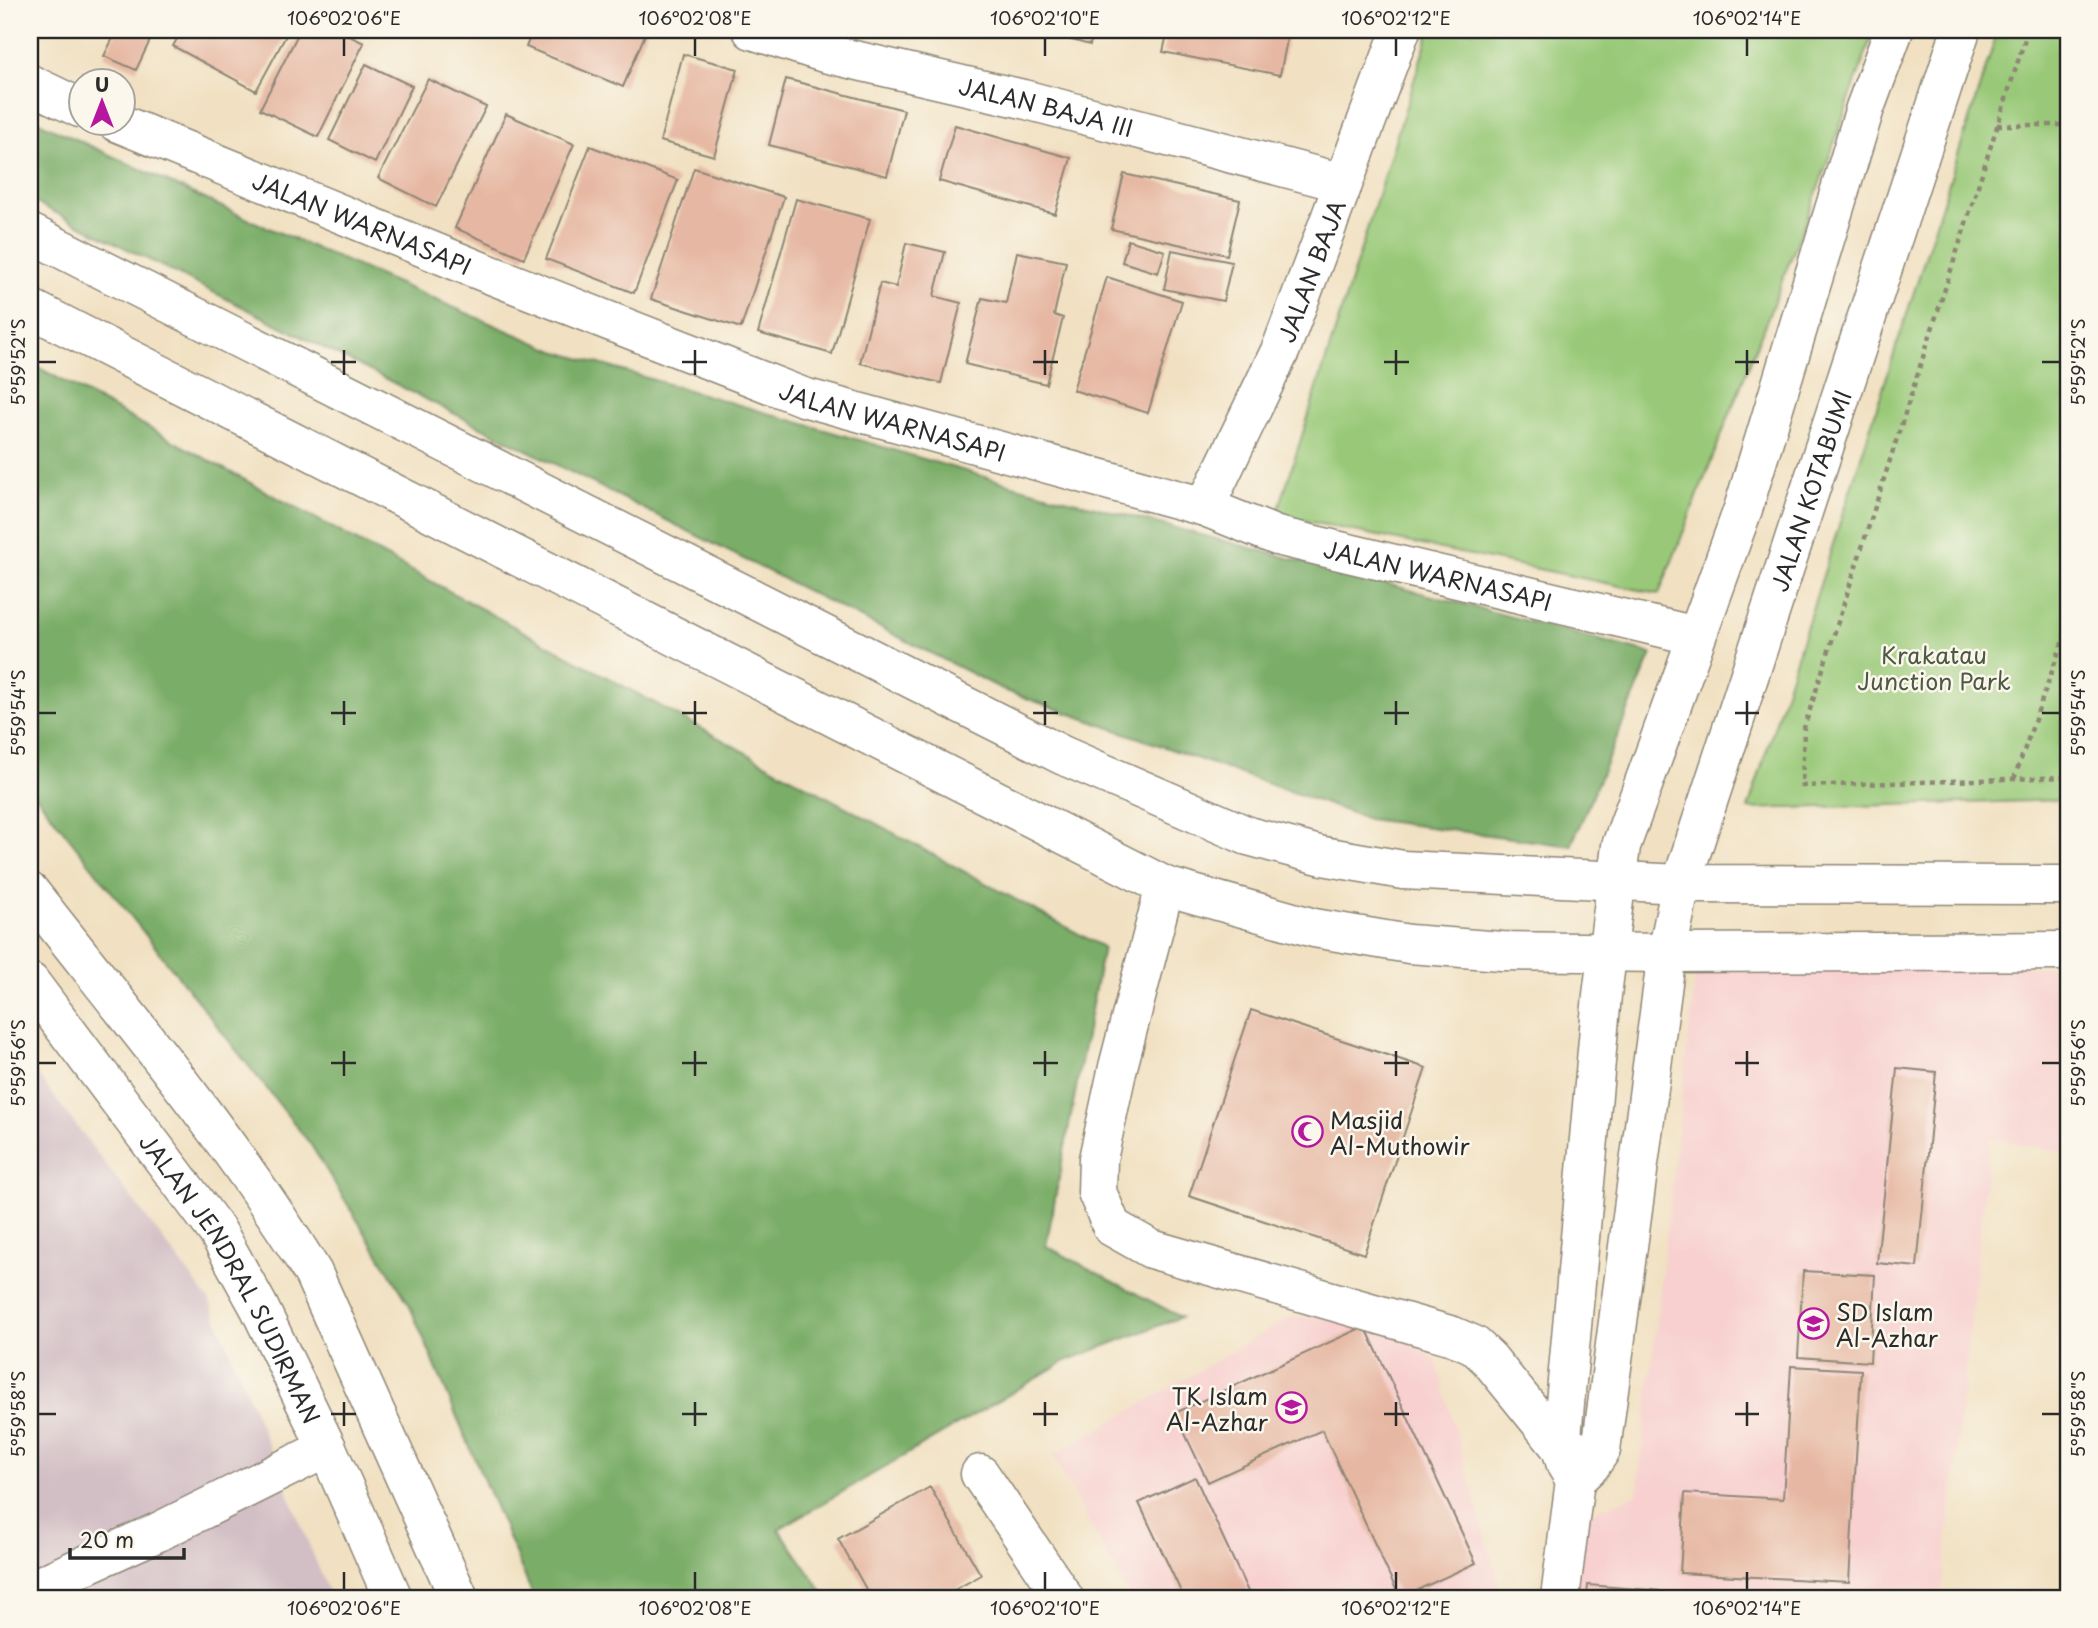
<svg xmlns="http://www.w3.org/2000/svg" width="2098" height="1628" viewBox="0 0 2098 1628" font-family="'Playpen Sans',sans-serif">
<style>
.built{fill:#f7d0cf}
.industrial{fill:#d2bec5}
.green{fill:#99c978;stroke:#627a52;stroke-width:2}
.forest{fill:#7aad68;stroke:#526c4a;stroke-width:2}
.building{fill:#e6b8a3}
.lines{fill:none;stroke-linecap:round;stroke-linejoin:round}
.minor-casing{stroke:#8e8676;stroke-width:41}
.highway-casing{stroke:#8e8676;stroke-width:41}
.path{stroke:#8e8676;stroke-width:4.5;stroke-dasharray:5 5;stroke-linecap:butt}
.minor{stroke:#fff;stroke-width:38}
.highway{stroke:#fff;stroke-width:38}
.ticks{fill:none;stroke:#2b2b2b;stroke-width:2.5}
.labels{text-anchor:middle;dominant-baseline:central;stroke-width:5;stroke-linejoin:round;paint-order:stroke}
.street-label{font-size:23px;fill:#2b2b2b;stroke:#fbf7ec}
.park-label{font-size:23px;fill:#4c5a42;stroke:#fbf7ec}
.poi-label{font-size:23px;fill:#2b2b2b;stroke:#fbf7ec;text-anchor:start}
.neatline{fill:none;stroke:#2b2b2b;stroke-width:2.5}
.ticks-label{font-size:18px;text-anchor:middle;fill:#2b2b2b}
</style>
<rect width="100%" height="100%" fill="#fbf7ec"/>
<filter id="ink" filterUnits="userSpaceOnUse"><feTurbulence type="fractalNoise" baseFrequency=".0143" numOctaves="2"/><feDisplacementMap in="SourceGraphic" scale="14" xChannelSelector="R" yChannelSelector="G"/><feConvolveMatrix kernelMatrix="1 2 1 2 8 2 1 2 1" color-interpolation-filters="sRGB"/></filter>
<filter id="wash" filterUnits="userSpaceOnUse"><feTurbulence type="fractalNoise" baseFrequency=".00686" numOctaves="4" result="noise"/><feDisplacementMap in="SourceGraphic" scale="28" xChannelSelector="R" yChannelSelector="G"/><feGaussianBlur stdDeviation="1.57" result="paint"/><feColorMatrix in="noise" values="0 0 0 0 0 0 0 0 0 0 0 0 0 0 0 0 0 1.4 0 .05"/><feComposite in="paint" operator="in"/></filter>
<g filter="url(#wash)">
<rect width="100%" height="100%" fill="#f1e1c2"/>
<path class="built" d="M1697,962L2068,967V1153L1990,1138L1941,1598H1574L1582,1516L1637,1494Z
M1345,1313L1392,1328L1436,1361L1503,1598H1130L1053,1456L1289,1318Z"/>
<path class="industrial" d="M30,1065L209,1300L331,1598H30Z"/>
<path class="green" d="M1430,30H1874L1815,197L1659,594L1277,515Z
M1998,30H2068V800L1748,809Z"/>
<path class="forest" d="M30,118L250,220L555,351L1016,486L1652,654L1571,846L1368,819L1006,691L30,200Z
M30,363L1103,947L1046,1246L1181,1317L1066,1361L779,1529L827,1598H534L409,1304L311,1145L30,788Z"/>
<g id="blocks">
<path class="building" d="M117,30H155L136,70L104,56Z
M182,30H289L256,91L173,46Z
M300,30H337L364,43L318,137L260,109Z
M533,30H647L623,87L526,47Z
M1035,30H1094L1090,45Z
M1168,30H1289L1280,75L1163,52Z
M683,54L738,69L714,156L660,141Z
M366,64L412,86L375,163L329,140Z
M428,79L486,107L436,207L378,178Z
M786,79L904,110L887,176L769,145Z
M506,114L574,144L524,258L455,228Z
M955,125L1071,158L1055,214L939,181Z
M590,146L678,180L634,293L546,259Z
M694,168L784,197L741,328L651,299Z
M1124,174L1240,200L1227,255L1111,229Z
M796,199L870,219L832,354L758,333Z
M1128,240L1165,251L1158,273L1122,262Z
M906,243L945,252L934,296L961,303L941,383L860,363L880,283L896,287Z
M1172,250L1232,262L1223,301L1164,289Z
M1017,252L1066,262L1054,315L1063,318L1046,384L965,364L982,298L1006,303Z
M1107,277L1182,301L1148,413L1073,390Z
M1251,1010L1426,1068L1364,1254L1189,1196Z
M1897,1068L1936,1072L1917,1267L1877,1263Z
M1803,1271L1875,1275L1870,1362L1798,1357Z
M1365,1326L1476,1563L1400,1598L1322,1430L1208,1482L1175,1413Z
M1791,1366L1861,1370L1849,1582L1680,1573L1685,1493L1783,1499Z
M1195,1477L1251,1598H1184L1139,1503Z
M930,1487L981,1575L940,1598H871L838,1539Z
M1588,1585L1659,1591L1658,1598H1587Z"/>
</g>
</g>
<g filter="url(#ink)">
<use href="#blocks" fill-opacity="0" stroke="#8e8676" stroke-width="2"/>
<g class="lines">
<defs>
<g id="minor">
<path id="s1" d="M752,30L824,53L1023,99L1343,183"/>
<path d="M30,84L80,108"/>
<path id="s2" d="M116,122L476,269L803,397L1205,507L1277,536L1696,636"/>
<path d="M30,233L1062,755L1248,836L1323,856L1403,870L1681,884L2068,885"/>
<path d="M30,308L1165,886L1314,928L1409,944L1502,951L1667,953L2068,951"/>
<path id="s3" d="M1205,507L1281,349L1401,30"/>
<path d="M1165,886L1118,1067L1098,1159L1097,1192L1112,1227L1151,1249L1453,1336L1474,1345L1489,1359L1561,1448L1574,1449"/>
<path d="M980,1474L1064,1598"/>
<path id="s4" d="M1575,1480L1591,1465L1601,1450L1667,953L1681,884L1961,30"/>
<path d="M30,1590L158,1532L327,1448"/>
<path d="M1560,1598L1575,1480L1566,1465L1561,1448L1602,995L1621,846L1743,509L1865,108L1894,30"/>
</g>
<g id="highway">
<path d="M30,892C127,1016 230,1138 313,1273L459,1598"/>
<path id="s5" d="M30,982L217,1231L259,1307L327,1448L393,1598"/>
</g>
</defs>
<use href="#minor" class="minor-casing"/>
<use href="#highway" class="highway-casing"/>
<path class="path" d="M2028,30L1804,728L1802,786L2068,777
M1997,125H2068
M2014,779L2068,626"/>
<use href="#minor" class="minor"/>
<use href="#highway" class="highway"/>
</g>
</g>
<path class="ticks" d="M344,38V56M695,38V56M1045,38V56M1396,38V56M1747,38V56M344,350V375M695,350V375M1045,350V375M1396,350V375M1747,350V375M38,362H56M331,362H356M682,362H707M1033,362H1058M1384,362H1409M1735,362H1759M2042,362H2060M344,701V725M695,701V725M1045,701V725M1396,701V725M1747,701V725M38,713H56M331,713H356M682,713H707M1033,713H1058M1384,713H1409M1735,713H1759M2042,713H2060M344,1051V1076M695,1051V1076M1045,1051V1076M1396,1051V1076M1747,1051V1076M38,1063H56M331,1063H356M682,1063H707M1033,1063H1058M1384,1063H1409M1735,1063H1759M2042,1063H2060M344,1402V1426M695,1402V1426M1045,1402V1426M1396,1402V1426M1747,1402V1426M38,1414H56M331,1414H356M682,1414H707M1033,1414H1058M1384,1414H1409M1735,1414H1759M2042,1414H2060M344,1572V1590M695,1572V1590M1045,1572V1590M1396,1572V1590M1747,1572V1590"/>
<defs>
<symbol id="mosque-ring" viewBox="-11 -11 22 22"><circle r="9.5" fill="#fbf7ec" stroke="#b5179e" stroke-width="1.5"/><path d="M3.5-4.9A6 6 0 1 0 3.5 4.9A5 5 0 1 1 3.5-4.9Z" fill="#b5179e"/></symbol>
<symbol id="school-ring" viewBox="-11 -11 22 22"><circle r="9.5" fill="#fbf7ec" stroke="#b5179e" stroke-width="1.5"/><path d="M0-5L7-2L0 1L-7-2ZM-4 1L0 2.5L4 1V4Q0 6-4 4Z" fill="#b5179e"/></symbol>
</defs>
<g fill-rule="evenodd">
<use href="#mosque-ring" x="1290" y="1114" width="35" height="35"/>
<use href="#school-ring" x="1796" y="1306" width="35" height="35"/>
<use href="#school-ring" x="1274" y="1390" width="35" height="35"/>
</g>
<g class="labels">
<g class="street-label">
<text stroke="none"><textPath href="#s1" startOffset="304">JALAN BAJA III</textPath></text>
<text stroke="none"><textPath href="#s2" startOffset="266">JALAN WARNASAPI</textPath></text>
<text stroke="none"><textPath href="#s3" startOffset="259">JALAN BAJA</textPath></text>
<text stroke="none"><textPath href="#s2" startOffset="833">JALAN WARNASAPI</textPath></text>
<text stroke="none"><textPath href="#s4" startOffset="1026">JALAN KOTABUMI</textPath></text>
<text stroke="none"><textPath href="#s2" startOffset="1400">JALAN WARNASAPI</textPath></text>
<text stroke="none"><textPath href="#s5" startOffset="359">JALAN JENDRAL SUDIRMAN</textPath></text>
</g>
<g class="park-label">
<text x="1934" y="654">Krakatau<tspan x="1934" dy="26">Junction Park</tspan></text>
</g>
<g class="poi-label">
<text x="1330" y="1119">Masjid<tspan x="1330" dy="26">Al-Muthowir</tspan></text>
<text x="1836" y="1311">SD Islam<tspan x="1836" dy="26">Al-Azhar</tspan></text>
<text x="1268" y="1395" text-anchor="end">TK Islam<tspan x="1268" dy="26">Al-Azhar</tspan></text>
</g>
</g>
<rect width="2098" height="1628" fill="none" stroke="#fbf7ec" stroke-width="77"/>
<g transform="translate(102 102)"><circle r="33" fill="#fbf7ec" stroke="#a8a59f" stroke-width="2"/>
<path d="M0-5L12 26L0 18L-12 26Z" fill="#b5179e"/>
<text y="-10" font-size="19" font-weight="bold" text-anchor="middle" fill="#2b2b2b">U</text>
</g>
<path d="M70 1548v10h114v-10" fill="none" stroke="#2b2b2b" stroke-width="3.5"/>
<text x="80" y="1548" font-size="21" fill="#2b2b2b" stroke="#fbf7ec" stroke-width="5" paint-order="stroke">20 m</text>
<rect x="38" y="38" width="2022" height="1552" class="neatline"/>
<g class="ticks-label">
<text x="344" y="25">106°02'06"E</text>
<text x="695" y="25">106°02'08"E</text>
<text x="1045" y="25">106°02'10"E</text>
<text x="1396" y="25">106°02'12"E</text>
<text x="1747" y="25">106°02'14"E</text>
<text transform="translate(19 362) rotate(-90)" y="6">5°59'52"S</text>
<text transform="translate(2079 362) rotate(-90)" y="6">5°59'52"S</text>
<text transform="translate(19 713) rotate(-90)" y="6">5°59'54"S</text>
<text transform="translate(2079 713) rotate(-90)" y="6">5°59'54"S</text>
<text transform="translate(19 1063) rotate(-90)" y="6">5°59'56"S</text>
<text transform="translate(2079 1063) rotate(-90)" y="6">5°59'56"S</text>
<text transform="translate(19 1414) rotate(-90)" y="6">5°59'58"S</text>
<text transform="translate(2079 1414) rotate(-90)" y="6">5°59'58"S</text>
<text x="344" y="1615">106°02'06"E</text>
<text x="695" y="1615">106°02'08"E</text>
<text x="1045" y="1615">106°02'10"E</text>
<text x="1396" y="1615">106°02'12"E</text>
<text x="1747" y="1615">106°02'14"E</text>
</g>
</svg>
